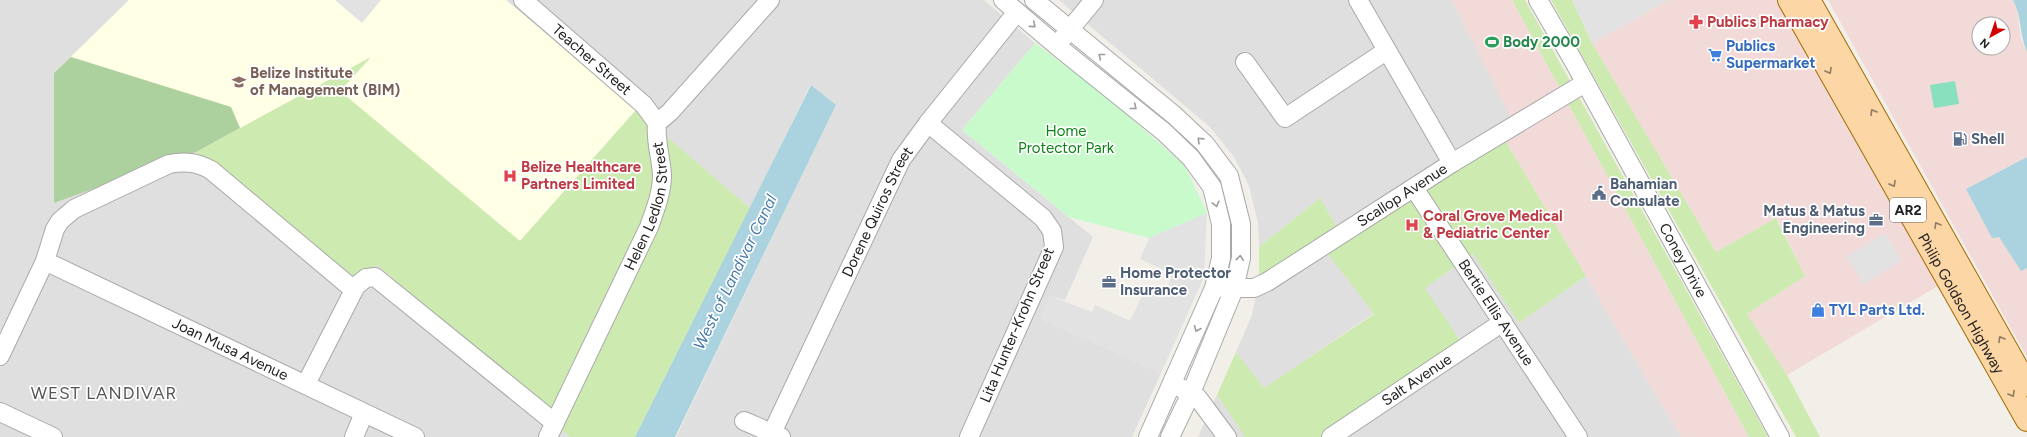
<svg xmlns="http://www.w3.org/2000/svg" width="2027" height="437" viewBox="0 0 2027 437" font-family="Figtree,sans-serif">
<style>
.residential{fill:#e0dfdf}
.commercial{fill:#f2dad9;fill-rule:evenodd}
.education{fill:#ffffe5}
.grass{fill:#cdebb0}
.forest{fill:#add19e}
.park{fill:#c8facc}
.pitch{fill:#88e0be}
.parking{fill:#e2e2e2}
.water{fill:#aad3df}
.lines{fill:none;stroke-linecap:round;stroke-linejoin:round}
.minor-casing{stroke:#a9a9a9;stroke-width:20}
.major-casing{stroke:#a06b00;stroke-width:24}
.minor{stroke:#fff;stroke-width:18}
.major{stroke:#fcd6a4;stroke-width:22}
.oneway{stroke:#9c9c9c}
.oneway2{stroke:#8f7c63}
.labels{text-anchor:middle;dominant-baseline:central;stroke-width:3.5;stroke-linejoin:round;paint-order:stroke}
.shield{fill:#fff;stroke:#646464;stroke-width:1}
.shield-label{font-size:14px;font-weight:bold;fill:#222}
.health-label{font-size:15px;font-weight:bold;fill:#be3a42;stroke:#fff;text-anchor:start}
.leisure-label{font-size:15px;font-weight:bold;fill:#27864d;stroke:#fff;text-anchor:start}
.shop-label{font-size:15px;font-weight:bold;fill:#366cbe;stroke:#fff;text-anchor:start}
.street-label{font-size:15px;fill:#222;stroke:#fff}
.education-label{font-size:15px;font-weight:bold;fill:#785e54;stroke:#fff;text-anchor:start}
.park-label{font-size:15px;fill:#0c8416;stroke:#fff}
.service-label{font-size:15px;font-weight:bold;fill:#4e5e75;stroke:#fff;text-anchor:start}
.water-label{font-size:16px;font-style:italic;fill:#4a7aab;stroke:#fff}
.quarter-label{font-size:17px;letter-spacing:1px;fill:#555;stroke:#fff}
</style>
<rect width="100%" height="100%" fill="#f2efe9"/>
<path class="residential" d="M0,0H129L54,73V203L196,152L353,278L378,265L570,437H0Z
M506,0H984L1035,43L962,130L1093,237L1065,300L1050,296L1041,319L1161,373L1132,437H676L836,105L810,85L750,208Z
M1059,0H1452L1519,132L1343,238L1320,198L1259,247L1258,223L1249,186L1234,157L1210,127Z
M1326,250L1374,313L1263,389L1236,352L1252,315L1256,295Z
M1474,254L1519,323L1586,276L1681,437H1328L1460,340L1424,288Z
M1217,395L1245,437H1198Z"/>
<path class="commercial" d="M1452,0H1512L1749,437H1681L1505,140L1518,132Z
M1669,0H1777L1938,286L1787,375L1747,314L1805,276L1777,218L1716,252L1592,43Z
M1828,0H2013L2017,9L2021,39L2027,52V157L1966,189L2021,270L2027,268V357ZM1979,24H2003V48H1979Z"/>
<path class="education" d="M129,0H506L636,110L520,241L340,91L370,58L240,128L231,107L71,57Z"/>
<path class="grass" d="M1512,0H1525L1768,437H1749Z
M1551,0H1572L1592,43L1716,252L1776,218L1805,276L1747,314L1787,375L1820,437H1796Z
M371,57L340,91L520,241L636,110L750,208L635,437H570L378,265L353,278L196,152Z
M1505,140L1586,276L1519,323L1473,254L1425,288L1460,340L1328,437H1245L1217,395L1236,352L1264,388L1374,314L1325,250L1256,295L1259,275V247L1320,198L1343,237Z"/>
<path class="forest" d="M71,57L231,107L240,128L196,152L54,203V73Z"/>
<path class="park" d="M1035,43L1107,97L1185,166L1207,213L1149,238L1069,217L962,130Z"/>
<path class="pitch" d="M1955,81L1959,104L1934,108L1930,85Z"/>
<path class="parking" d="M335,0H381L362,23Z
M1572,0H1669L1592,43Z
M1207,213L1204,277L1161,373L1041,319L1050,296L1092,312L1095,305L1130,321L1146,288L1163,296L1173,274L1140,259L1149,238Z
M1885,233L1902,260L1864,284L1846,257Z"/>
<path class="water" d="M2013,0H2027V52C2019,34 2022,16 2013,0Z
M811,85L836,105L675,437H635Z
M2027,157V268L2021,271L1999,237L1992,238L1966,189Z"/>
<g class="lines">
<defs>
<g id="minor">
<path id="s1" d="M523,0L644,105L657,123"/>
<path d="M1003,0L1057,46L1164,132L1191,158L1212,187L1221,224V258L1214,288L1148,437"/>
<path d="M1034,0L1174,115L1205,144L1229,176L1241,224V258L1234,289L1191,393L1170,437"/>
<path d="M1358,0L1452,163"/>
<path id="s2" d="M1538,0L1574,62L1780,437"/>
<path d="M1062,39L1094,0"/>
<path d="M1245,62L1285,118L1386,51"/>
<path d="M928,123L1043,218L1052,231L1054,247L969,437"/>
<path id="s3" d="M1414,188L1578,437"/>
<path id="s4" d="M45,261L415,437"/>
<path id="s5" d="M1222,288H1254L1267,282L1452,163L1585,83"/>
<path d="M0,356L45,261L55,229L60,221L74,209L169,164C185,161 196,162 211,170L354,290"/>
<path d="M306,384L356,286L366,278L375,277L555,423"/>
<path d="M1181,388L1198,398L1227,437"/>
<path d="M0,412L53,437"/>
<path d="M744,421L781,437"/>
<path id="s6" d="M772,433L901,160L928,123L1017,12"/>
<path d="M354,437L364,413"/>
<path id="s7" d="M548,437L649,227C655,210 662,193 662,175C661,157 655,141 657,123L670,112L770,0"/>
<path id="s8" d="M1331,437L1503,322"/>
</g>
<g id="major">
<path id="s9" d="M1789,0L2027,420"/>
<path d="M1809,0L2027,385"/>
</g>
</defs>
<use href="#minor" class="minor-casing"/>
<use href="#major" class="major-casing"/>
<use href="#minor" class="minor"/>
<use href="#major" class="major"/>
</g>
<defs><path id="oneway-chevron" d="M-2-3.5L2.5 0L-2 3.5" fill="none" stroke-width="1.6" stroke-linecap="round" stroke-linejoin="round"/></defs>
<g class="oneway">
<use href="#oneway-chevron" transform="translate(1033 25) rotate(41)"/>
<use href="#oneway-chevron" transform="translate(1101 56) rotate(-141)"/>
<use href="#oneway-chevron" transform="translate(1134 107) rotate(39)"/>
<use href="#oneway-chevron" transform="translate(1200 140) rotate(-136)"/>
<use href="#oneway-chevron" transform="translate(1216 204) rotate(76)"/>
<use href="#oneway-chevron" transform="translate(1240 258) rotate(-84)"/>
<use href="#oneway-chevron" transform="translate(1197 329) rotate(113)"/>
</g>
<g class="oneway2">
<use href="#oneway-chevron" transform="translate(1829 71) rotate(61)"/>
<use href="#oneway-chevron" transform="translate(1873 112) rotate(-120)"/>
<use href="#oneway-chevron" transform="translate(1893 184) rotate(61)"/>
<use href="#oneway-chevron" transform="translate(1937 225) rotate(-120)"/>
<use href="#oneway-chevron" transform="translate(2001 339) rotate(-120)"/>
<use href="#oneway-chevron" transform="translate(2012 394) rotate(60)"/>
</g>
<defs>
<symbol id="pharmacy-bare" viewBox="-9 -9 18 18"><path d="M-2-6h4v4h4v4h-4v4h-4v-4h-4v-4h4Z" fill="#e0444e" stroke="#fff" stroke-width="2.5" paint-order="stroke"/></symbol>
<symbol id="stadium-bare" viewBox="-9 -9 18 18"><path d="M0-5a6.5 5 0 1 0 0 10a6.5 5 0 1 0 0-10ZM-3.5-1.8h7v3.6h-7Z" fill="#2e9e5b" stroke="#fff" stroke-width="2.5" paint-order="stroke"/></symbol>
<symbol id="supermarket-bare" viewBox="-9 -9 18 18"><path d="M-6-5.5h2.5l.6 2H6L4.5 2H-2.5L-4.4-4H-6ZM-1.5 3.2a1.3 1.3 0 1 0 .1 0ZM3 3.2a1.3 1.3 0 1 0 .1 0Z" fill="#3f7fe0" stroke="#fff" stroke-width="2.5" paint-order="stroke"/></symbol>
<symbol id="school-bare" viewBox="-9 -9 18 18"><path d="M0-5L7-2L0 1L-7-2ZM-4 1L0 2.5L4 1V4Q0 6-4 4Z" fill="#8d6e63" stroke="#fff" stroke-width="2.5" paint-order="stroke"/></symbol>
<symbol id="fuel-bare" viewBox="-9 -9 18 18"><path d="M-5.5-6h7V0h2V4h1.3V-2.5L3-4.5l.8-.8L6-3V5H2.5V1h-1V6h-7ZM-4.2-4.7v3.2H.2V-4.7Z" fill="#5c6f8a" stroke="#fff" stroke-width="2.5" paint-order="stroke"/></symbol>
<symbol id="hospital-bare" viewBox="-9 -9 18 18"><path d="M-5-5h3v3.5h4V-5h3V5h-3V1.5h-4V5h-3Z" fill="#e0444e" stroke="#fff" stroke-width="2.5" paint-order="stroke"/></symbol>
<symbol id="civic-bare" viewBox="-9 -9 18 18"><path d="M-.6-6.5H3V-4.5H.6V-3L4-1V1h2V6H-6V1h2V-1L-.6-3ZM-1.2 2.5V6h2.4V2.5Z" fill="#5c6f8a" stroke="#fff" stroke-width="2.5" paint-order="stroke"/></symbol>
<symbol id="office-bare" viewBox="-9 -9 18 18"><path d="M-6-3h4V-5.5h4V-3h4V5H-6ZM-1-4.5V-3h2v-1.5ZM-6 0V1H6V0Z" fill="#5c6f8a" stroke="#fff" stroke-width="2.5" paint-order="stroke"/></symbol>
<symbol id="shop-bare" viewBox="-9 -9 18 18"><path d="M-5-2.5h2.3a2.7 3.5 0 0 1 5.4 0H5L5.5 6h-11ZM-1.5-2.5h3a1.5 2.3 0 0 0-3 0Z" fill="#3f7fe0" stroke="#fff" stroke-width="2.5" paint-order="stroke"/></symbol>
</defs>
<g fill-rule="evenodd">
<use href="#pharmacy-bare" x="1686" y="12" width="20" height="20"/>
<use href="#stadium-bare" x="1482" y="32" width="20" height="20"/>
<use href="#supermarket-bare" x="1705" y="45" width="20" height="20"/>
<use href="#school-bare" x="229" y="72" width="20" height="20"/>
<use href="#fuel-bare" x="1950" y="129" width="20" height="20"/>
<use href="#hospital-bare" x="500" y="166" width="20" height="20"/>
<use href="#civic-bare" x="1589" y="183" width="20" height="20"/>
<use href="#office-bare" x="1866" y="210" width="20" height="20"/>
<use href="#hospital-bare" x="1402" y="215" width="20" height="20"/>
<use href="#office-bare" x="1099" y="272" width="20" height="20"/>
<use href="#shop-bare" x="1808" y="300" width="20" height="20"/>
</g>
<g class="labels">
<rect class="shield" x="1890" y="198" width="36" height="24" rx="3"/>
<g class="shield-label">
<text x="1908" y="210">AR2</text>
</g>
<g class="health-label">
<text x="1707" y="22">Publics Pharmacy</text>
<text x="521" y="167">Belize Healthcare<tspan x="521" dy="17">Partners Limited</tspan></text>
<text x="1423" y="216">Coral Grove Medical<tspan x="1423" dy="17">&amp; Pediatric Center</tspan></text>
</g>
<g class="leisure-label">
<text x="1503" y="42">Body 2000</text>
</g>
<g class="shop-label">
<text x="1726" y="46">Publics<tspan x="1726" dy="17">Supermarket</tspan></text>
<text x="1829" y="310">TYL Parts Ltd.</text>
</g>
<g class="street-label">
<text stroke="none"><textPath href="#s1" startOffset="91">Teacher Street</textPath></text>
<text stroke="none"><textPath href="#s5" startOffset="207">Scallop Avenue</textPath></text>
<text stroke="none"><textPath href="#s7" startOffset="253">Helen Ledlon Street</textPath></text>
<text stroke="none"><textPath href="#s6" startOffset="245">Dorene Quiros Street</textPath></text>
<text stroke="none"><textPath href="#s2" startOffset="298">Coney Drive</textPath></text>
<text stroke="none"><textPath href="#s9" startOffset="349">Philip Goldson Highway</textPath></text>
<text stroke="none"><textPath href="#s3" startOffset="149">Bertie Ellis Avenue</textPath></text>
<text transform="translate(1017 325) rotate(-67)">Lita Hunter-Krohn Street</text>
<text stroke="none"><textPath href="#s4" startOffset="205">Joan Musa Avenue</textPath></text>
<text stroke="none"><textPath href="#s8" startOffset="103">Salt Avenue</textPath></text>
</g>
<g class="education-label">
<text x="250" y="73">Belize Institute<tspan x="250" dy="17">of Management (BIM)</tspan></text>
</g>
<g class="park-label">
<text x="1066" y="131">Home<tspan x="1066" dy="17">Protector Park</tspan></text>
</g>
<g class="service-label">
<text x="1971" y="139">Shell</text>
<text x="1610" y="184">Bahamian<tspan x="1610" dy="17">Consulate</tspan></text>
<text x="1865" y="211" text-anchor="end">Matus &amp; Matus<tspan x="1865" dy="17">Engineering</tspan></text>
<text x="1120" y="273">Home Protector<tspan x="1120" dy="17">Insurance</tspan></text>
</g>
<g class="water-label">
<text transform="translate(735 272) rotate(-64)">West of Landivar Canal</text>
</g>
<g class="quarter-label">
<text x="104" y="393">WEST LANDIVAR</text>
</g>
</g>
<g transform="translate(1991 36) rotate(220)"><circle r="19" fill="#ffffff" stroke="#a7a7a7"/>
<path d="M0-3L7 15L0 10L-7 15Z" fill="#d40000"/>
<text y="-6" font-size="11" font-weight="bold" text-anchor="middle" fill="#222222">N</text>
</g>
</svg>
